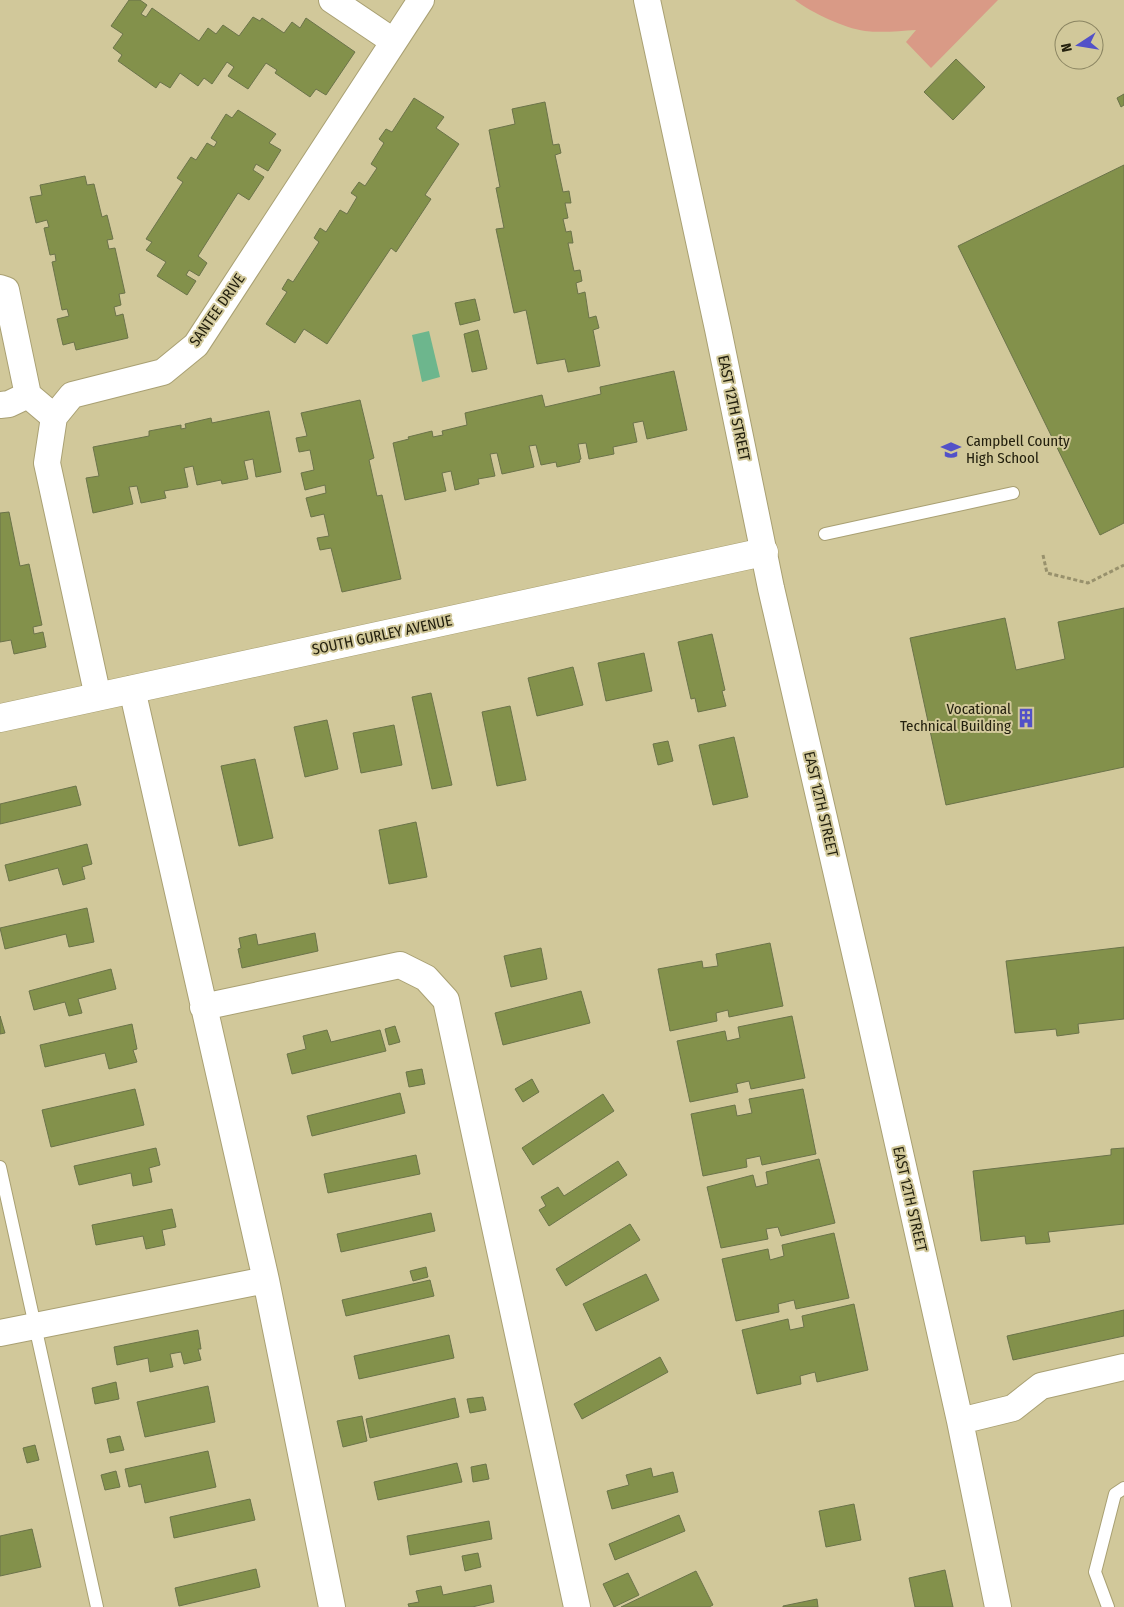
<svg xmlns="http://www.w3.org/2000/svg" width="1124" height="1607" viewBox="0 0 1124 1607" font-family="'Fira Sans Condensed',sans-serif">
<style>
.green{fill:#d99a86}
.water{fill:#6db68d}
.building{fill:#83914b;stroke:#6b734a}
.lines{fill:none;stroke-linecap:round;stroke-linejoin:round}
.service-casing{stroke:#a9a073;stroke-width:14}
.minor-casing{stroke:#a9a073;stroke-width:28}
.tertiary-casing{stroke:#a9a073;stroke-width:29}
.path{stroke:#98916c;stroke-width:3;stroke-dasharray:4 2.5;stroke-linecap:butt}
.service{stroke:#fff;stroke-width:12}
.minor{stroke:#fff;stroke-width:26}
.tertiary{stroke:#fff;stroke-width:28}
.labels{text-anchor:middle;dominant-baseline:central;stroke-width:4;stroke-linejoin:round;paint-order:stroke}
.street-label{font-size:15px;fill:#23200e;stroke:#d1c89a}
.poi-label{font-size:15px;fill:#23200e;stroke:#d1c89a;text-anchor:start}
</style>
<rect width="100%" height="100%" fill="#d1c89a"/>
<path class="green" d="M795,0H998L931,68L906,42L916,30C899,31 882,33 865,31C844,28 812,13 795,0Z"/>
<path class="water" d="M429,331L440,377L422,382L412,335Z"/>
<path class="building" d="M129,0H140L147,5L141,14L146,17L152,8L199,41L208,28L216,34L223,25L239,36L253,17L260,21L262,18L284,33L292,22L300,28L306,18L355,52L326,95L316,89L310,97L275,73L277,70L266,63L248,89L228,76L234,67L227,62L212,84L204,78L198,86L180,73L170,88L160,82L156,88L118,61L122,55L113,48L123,34L111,26Z
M956,59L985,87L953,120L924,92Z
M1124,94V105L1121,107L1117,98Z
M414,98L444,117L436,128L459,144L425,195L431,199L396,252L391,248L327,344L304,329L295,343L266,324L287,292L282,289L288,279L293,282L319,242L314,238L320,228L326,232L340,210L347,214L357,197L351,193L359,182L365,186L377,168L371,164L384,143L379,139L386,129L392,132Z
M545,102L553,145L559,144L561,153L555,155L563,192L569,191L571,203H565L568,218L563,219L566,232L571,231L573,243H568L574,271L580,270L582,281L576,283L578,294L585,292L589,318L596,316L599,328L593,330L600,366L568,372L565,359L537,364L526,310L514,313L496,229L504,228L496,188L500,187L489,130L515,124L512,109Z
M238,110L276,134L269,143L281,150L268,171L256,164L253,170L264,177L249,200L238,193L198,256L207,263L199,276L189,270L186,275L196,281L187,295L157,276L166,262L146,250L152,242L146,239L183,182L177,178L191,157L196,160L207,143L214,147L217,142L211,138L226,114L232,118Z
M1124,165V523L1100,535L958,246Z
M85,176L87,185L94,184L102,217L107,215L113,239L107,240L109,249L115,248L125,293L119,294L121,305L114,307L116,316L123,314L128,338L76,350L74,342L63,345L57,319L69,316L67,309L62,310L52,262L56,261L55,254L50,255L44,228L49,227L47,220L36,223L30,197L42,195L40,185Z
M475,299L480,320L460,325L455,303Z
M478,330L487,369L472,372L464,334Z
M674,371L687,430L647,439L643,421L633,423L637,442L613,447L614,454L589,459L586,443L578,444L581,459L579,460L580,462L557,467L556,462L541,465L536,445L529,446L534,467L502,474L497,453L490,454L495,476L478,479L479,484L455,490L451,471L442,473L446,491L405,500L393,443L409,439L408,437L432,431L433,437L443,435L442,431L467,425L465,413L542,395L545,407L601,394L600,387Z
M360,400L374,458L369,460L377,496L382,495L401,579L342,592L331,548L320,550L317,538L329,536L324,514L311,517L306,498L326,493L325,485L305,490L301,473L314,470L310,450L299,452L296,438L307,436L301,413Z
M269,411L281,472L256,477L253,459L244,461L248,479L222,484L221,480L197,485L193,466L184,468L188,487L164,491L166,498L141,503L137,486L129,487L133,504L93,513L86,478L99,476L93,447L149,436V431L181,425V429L186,428L185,424L211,418L212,423Z
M9,512L20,566L29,564L42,625L33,627L34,634L43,632L46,647L14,654L11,640L0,642V513Z
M1124,608V767L946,805L910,638L1005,618L1016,670L1065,659L1058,622Z
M712,634L725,690L722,691L726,706L698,712L695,698L691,699L678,642Z
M644,653L652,691L606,701L598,663Z
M573,667L583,705L537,716L528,678Z
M431,693L452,785L432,789L412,697Z
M510,706L526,780L497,786L482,712Z
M327,720L338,769L305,777L294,727Z
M394,725L402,765L361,773L353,733Z
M734,737L748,797L713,805L699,745Z
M668,741L673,761L658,765L653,744Z
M255,759L273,838L239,846L221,766Z
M76,786L81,805L0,824V804Z
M416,822L427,877L389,884L379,830Z
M87,844L92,864L82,867L85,879L63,885L58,868L9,881L5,865Z
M87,908L94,942L69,947L66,934L5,949L0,928Z
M315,933L318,951L242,968L238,949L241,948L239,938L256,934L258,945Z
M770,943L783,1006L729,1017L728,1010L716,1013L717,1021L670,1031L658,969L702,961L703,968L718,966L716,954Z
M1124,947V1019L1078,1024L1079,1033L1057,1036L1056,1029L1015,1033L1006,961Z
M541,948L547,979L511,987L504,956Z
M111,969L116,989L78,999L82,1013L69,1016L65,1002L34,1010L29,991Z
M581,991L590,1023L503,1045L495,1013Z
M0,1016L5,1033L0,1034Z
M792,1016L805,1078L751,1089L749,1081L736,1084L738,1092L690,1102L677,1041L725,1031L727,1041L740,1038L738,1027Z
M132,1024L137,1049L133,1050L137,1062L109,1069L105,1053L45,1067L40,1045Z
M395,1026L400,1042L389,1045L385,1029Z
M327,1030L331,1042L380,1030L386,1051L292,1074L287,1054L306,1049L303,1036Z
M422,1069L425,1084L409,1087L406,1072Z
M532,1079L539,1092L523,1102L515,1089Z
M135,1089L144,1125L51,1147L42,1110Z
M803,1089L816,1154L762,1165L760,1156L746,1159L747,1167L703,1176L691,1114L735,1105L737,1116L752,1113L749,1099Z
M400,1093L405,1113L312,1136L307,1116Z
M603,1094L614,1111L533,1165L522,1148Z
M156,1148L160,1165L149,1168L152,1182L133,1186L131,1173L79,1185L74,1166Z
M1124,1148V1224L1048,1232L1050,1242L1026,1244L1025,1236L981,1241L973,1171L1111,1155V1149Z
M416,1155L420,1174L328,1193L324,1174Z
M819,1159L835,1223L781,1236L778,1227L766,1229L768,1239L721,1248L707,1187L753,1175L756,1187L768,1184L766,1172Z
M618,1161L627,1175L549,1226L539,1210L546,1206L541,1197L558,1187L564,1196Z
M172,1209L176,1227L162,1230L165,1245L146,1249L143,1236L96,1245L92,1225Z
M431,1213L435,1231L341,1252L337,1234Z
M630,1224L640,1240L566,1286L556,1269Z
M834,1233L849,1298L796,1309L794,1300L778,1304L779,1312L736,1321L722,1259L768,1249L770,1260L784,1256L782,1245Z
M426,1267L428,1277L413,1281L410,1271Z
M646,1274L659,1300L596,1331L583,1304Z
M430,1280L434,1296L346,1316L342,1300Z
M854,1304L868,1370L817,1382L815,1372L800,1376L801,1384L757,1394L742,1330L788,1319L790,1330L804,1327L802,1316Z
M1124,1310V1336L1013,1360L1007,1336Z
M198,1330L201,1349H198L201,1360L184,1364L181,1352L170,1354L173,1367L150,1372L148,1358L117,1365L114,1347Z
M449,1335L454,1358L359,1379L354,1356Z
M660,1357L668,1372L582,1419L574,1404Z
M116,1382L119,1399L95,1404L92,1388Z
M208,1386L215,1422L145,1437L137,1402Z
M483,1397L486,1410L470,1413L467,1399Z
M455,1398L459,1417L370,1438L366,1419Z
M362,1416L367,1441L343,1447L337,1421Z
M120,1436L124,1450L110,1453L107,1439Z
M35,1445L39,1460L27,1463L23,1448Z
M208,1451L216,1487L145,1503L141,1484L129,1487L125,1469Z
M457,1463L462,1482L378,1500L374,1482Z
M486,1464L489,1479L473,1482L471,1467Z
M651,1468L653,1477L673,1472L678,1492L612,1509L607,1491L629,1485L626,1475Z
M116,1471L120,1487L105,1490L101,1475Z
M250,1499L255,1520L174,1538L170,1517Z
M854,1504L861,1540L826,1547L819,1511Z
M679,1515L685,1531L615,1560L609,1544Z
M489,1521L492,1539L410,1555L407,1536Z
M32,1529L41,1567L0,1576V1536Z
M478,1553L481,1567L465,1571L462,1556Z
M256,1569L260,1587L179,1606L175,1588Z
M945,1570L953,1607H915L909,1578Z
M696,1571L713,1605L709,1607H621Z
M628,1573L639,1595L614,1607L603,1584Z
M491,1585L494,1602L472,1607H409L408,1604L419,1602L416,1591L441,1586L443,1595Z
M817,1599L818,1607H783V1606Z"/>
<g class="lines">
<defs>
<path id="service" d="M825,534L1013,493
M0,1167L97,1607
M1108,1607L1095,1572L1115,1494L1124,1488"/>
<path id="minor" d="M332,0L393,41
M647,0L718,329L771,588L865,996L960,1421L998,1607
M0,288L6,290L28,395L54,417
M0,405L9,404L28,395
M132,689L266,1280L332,1607
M98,697L47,463L54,417L72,395L163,372L196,345L421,0
M203,1007L400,965L426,978L446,1000L577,1607
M0,1333L266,1280
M960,1421L1013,1408L1041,1386L1124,1367"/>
<path id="tertiary" d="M0,718L764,552"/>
</defs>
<use href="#service" class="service-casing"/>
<use href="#minor" class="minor-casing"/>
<use href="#tertiary" class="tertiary-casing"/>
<path class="path" d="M1043,555L1047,573L1088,583L1124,565"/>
<use href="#service" class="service"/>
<use href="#minor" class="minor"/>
<use href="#tertiary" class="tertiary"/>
</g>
<defs>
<symbol id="school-bare" viewBox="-9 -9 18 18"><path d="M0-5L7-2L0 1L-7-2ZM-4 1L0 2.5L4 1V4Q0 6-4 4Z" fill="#5251c8" stroke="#d1c89a" stroke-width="2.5" paint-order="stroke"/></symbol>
<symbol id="building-bare" viewBox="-9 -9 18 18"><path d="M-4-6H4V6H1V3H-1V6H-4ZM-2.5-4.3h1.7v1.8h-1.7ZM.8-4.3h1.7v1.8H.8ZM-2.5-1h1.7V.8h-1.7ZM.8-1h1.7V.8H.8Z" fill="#5251c8" stroke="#d1c89a" stroke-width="2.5" paint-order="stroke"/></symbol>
</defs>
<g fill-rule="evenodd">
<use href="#school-bare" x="937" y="436" width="28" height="28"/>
<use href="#building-bare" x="1012" y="704" width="28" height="28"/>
</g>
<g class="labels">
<g class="street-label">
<text transform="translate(217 310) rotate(-55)">SANTEE DRIVE</text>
<text transform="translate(734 408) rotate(78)">EAST 12TH STREET</text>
<text transform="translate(382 635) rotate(-12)">SOUTH GURLEY AVENUE</text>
<text transform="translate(821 804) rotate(77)">EAST 12TH STREET</text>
<text transform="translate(910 1199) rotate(77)">EAST 12TH STREET</text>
</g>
<g class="poi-label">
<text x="966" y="441">Campbell County<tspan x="966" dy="17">High School</tspan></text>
<text x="1011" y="709" text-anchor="end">Vocational<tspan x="1011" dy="17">Technical Building</tspan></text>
</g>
</g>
<g transform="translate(1079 45) rotate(258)"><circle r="24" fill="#d1c89a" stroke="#8b8562"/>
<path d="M0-4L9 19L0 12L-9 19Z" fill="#5251c8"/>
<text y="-8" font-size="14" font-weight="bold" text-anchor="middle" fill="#23200e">N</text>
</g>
</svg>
